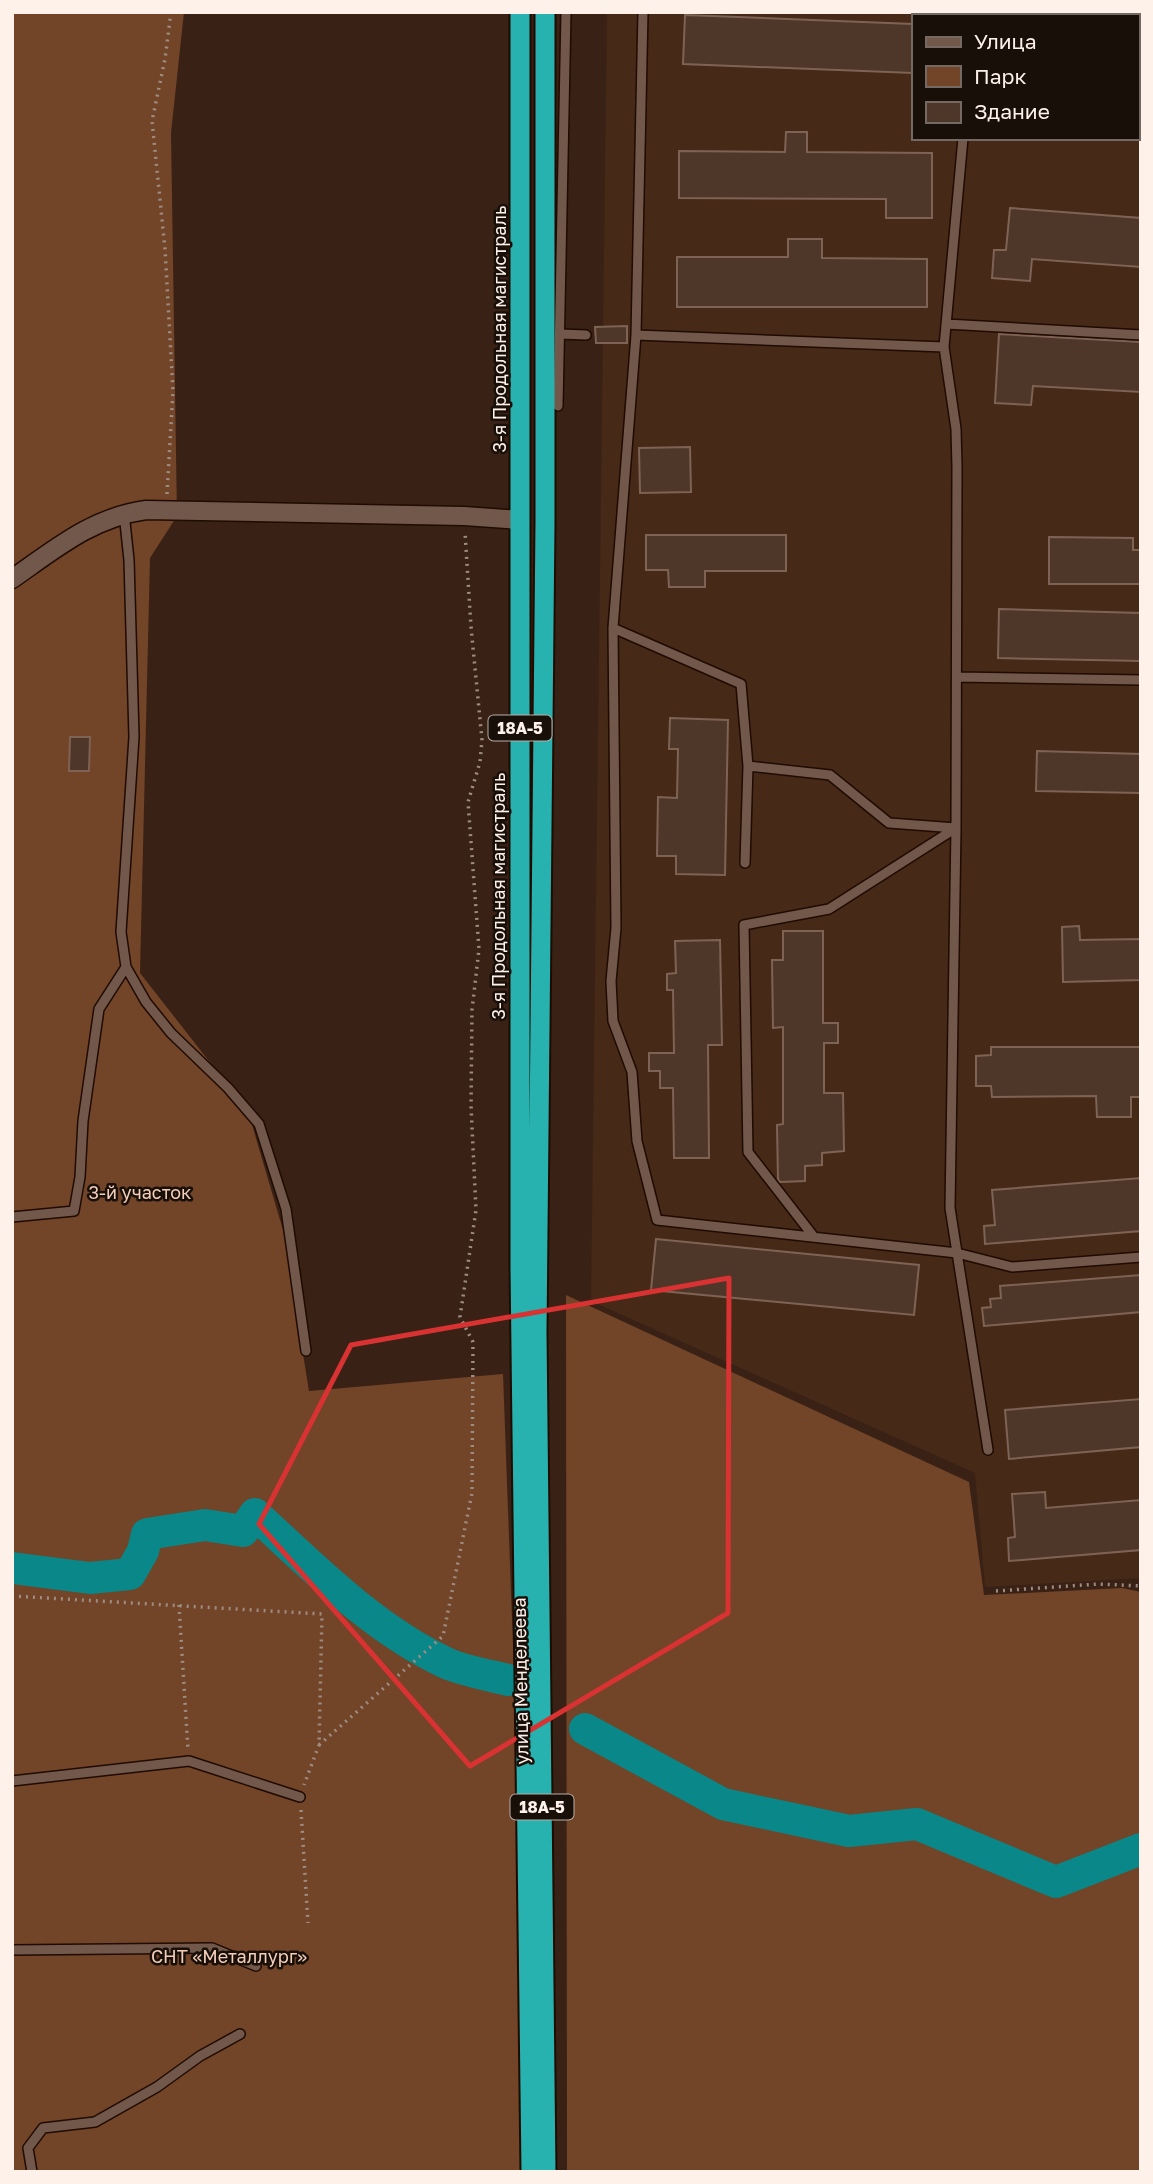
<svg xmlns="http://www.w3.org/2000/svg" width="1153" height="2184" viewBox="0 0 1153 2184" font-family="'Golos Text',sans-serif">
<style>
.built{fill:#462917;fill-rule:evenodd}
.green{fill:#724428}
.lines{fill:none;stroke-linecap:round;stroke-linejoin:round}
.river{stroke:#0a8788;stroke-width:32}
.building{fill:#4e3628;stroke:#7e6354;stroke-width:2}
.service-casing{stroke:#1f0b01;stroke-width:12}
.minor-casing{stroke:#1f0b01;stroke-width:21}
.trunk-casing{stroke:#1f0b01;stroke-width:23}
.path{stroke:#9d8c82;stroke-width:3.5;stroke-dasharray:2 5;stroke-linecap:butt}
.service{stroke:#72584a;stroke-width:9}
.minor{stroke:#72584a;stroke-width:18}
.trunk{stroke:#27b2b0;stroke-width:19}
.marked{fill:none;stroke:#d83232;stroke-width:5;stroke-linejoin:round}
.labels{text-anchor:middle;dominant-baseline:central;stroke-width:5;stroke-linejoin:round;paint-order:stroke}
.shield{fill:#190f09;stroke:#b9ada6;stroke-width:2}
.shield-label{font-size:16px;font-weight:bold;fill:#fdf1ea}
.street-label{font-size:18px;fill:#fdf1ea;stroke:#190f09}
.park-label{font-size:18px;fill:#f3ceba;stroke:#190f09}
</style>
<rect width="100%" height="100%" fill="#392215"/>
<path class="built" d="M607,12H1141V1578L985,1587L975,1473L591,1301ZM913,16H1137V138H913Z"/>
<path class="green" d="M12,12H184L171,133L177,516L150,558L140,973L248,1111L283,1230L309,1391L503,1374L521,1864L554,2172H12Z
M566,1295L969,1482L984,1595L1122,1588L1141,1592V2172H567Z"/>
<g class="lines">
<path class="river" d="M12,1568L90,1578L130,1574L143,1551L147,1534L205,1525L243,1531L255,1514C314,1568 372,1628 446,1663C464,1671 488,1675 508,1680
M585,1729L723,1804L849,1831L917,1824L1056,1882L1141,1849"/>
</g>
<path class="building" d="M685,15L913,24V73L683,64Z
M786,132H807V152L932,153V218H886V199L679,198V151L785,152Z
M1010,208L1141,218V267L1032,259L1030,281L992,278L994,250H1006Z
M788,239H822V258L927,259V307H677V257H788Z
M627,326V343H596L595,327Z
M999,334L1141,342V392L1033,386L1031,405L995,403Z
M690,447L691,492L640,493L639,448Z
M646,535H786V571H705V587H669L668,570H646Z
M1049,537L1133,538V550H1141V584H1049Z
M999,609L1141,613V661L998,658Z
M670,718L728,720L725,875L676,874V856H657L658,797L677,798L678,749H669Z
M70,737H90L89,771H69Z
M1037,751L1141,754V793L1036,791Z
M1079,926L1080,940L1141,939V980L1063,982L1062,927Z
M783,931H823V1023H838V1043H824V1093H843L844,1151L822,1153V1165L805,1166V1181L780,1182L778,1179L777,1125L783,1124V1027L773,1028L772,960H783Z
M720,940L722,1045H708L709,1158H674L673,1088H660V1071H649V1053H674L673,990H667V974L676,973L675,941Z
M991,1047H1141V1097H1131V1117H1097L1096,1096L992,1097L991,1086H976V1056L991,1055Z
M1141,1178V1231L985,1244L984,1226L995,1225L992,1190Z
M656,1239L919,1265L914,1315L651,1290Z
M1141,1275V1312L984,1326L982,1308L991,1307L990,1299L1001,1298L1000,1286Z
M1141,1399V1447L1009,1459L1005,1410Z
M1045,1492L1046,1508L1141,1500V1550L1009,1561L1008,1538L1015,1537L1012,1494Z"/>
<g class="lines">
<defs>
<path id="service" d="M643,12L636,335L613,628L616,928L611,981L613,1021L632,1072L637,1141L657,1220L957,1253L1012,1267L1141,1257
M970,16V12
M1137,34H1141
M963,138L944,347L956,429L957,467L956,828L950,1208L988,1450
M946,324L1141,335
M560,334L586,335
M636,335L944,347
M558,406L566,12
M613,628L741,684L748,766L745,863
M957,677L1141,680
M748,766L830,775L889,823L956,828
M126,967L146,1002L171,1033L228,1088L259,1124L286,1209L306,1351
M12,1217L74,1211L80,1177L83,1121L99,1009L126,967L121,932L134,737L129,560L124,513
M814,1237L748,1152L744,925L829,909L956,828
M12,1781L189,1761L300,1797
M12,1950L212,1948L256,1966
M32,2172L28,2148L43,2128L95,2122L157,2087L200,2056L240,2034"/>
<path id="minor" d="M12,579C55,549 93,517 146,510L464,516L520,520"/>
<path id="trunk" d="M520,12V1267L531,2172
M545,12V522L537,1332L546,2172"/>
</defs>
<use href="#service" class="service-casing"/>
<use href="#minor" class="minor-casing"/>
<use href="#trunk" class="trunk-casing"/>
<path class="path" d="M167,494L173,391L165,249L152,121L165,59L171,12
M996,1591L1098,1584L1141,1586
M12,1596L322,1614L319,1745L304,1785
M179,1605L188,1750
M319,1745L443,1636L472,1493L473,1342L460,1317L476,1210L471,1106L472,1010L479,949L468,802L480,762L482,740L471,627L465,532
M301,1810L308,1923"/>
<use href="#service" class="service"/>
<use href="#minor" class="minor"/>
<use href="#trunk" class="trunk"/>
</g>
<path class="marked" d="M729,1278L728,1613L470,1766L259,1524L351,1345Z"/>
<g class="labels">
<g class="shield">
<rect x="488.5" y="715.5" width="63" height="25" rx="5"/>
<rect x="510.5" y="1794.5" width="63" height="25" rx="5"/>
</g>
<g class="shield-label">
<text x="520" y="728">18А-5</text>
<text x="542" y="1807">18А-5</text>
</g>
<g class="street-label">
<text transform="translate(499 329) rotate(-90)">3-я Продольная магистраль</text>
<text transform="translate(498 896) rotate(-90)">3-я Продольная магистраль</text>
<text transform="translate(520 1681) rotate(-91)">улица Менделеева</text>
</g>
<g class="park-label">
<text x="140" y="1192">3-й участок</text>
<text x="229" y="1956">СНТ «Металлург»</text>
</g>
</g>
<rect width="1153" height="2184" fill="none" stroke="#fdf1ea" stroke-width="28"/>
<rect x="912" y="14" width="228" height="126" fill="#190f09" stroke="#746963" stroke-width="2"/>
<rect x="926" y="37" width="35" height="10" fill="#72584a" stroke="#746963" stroke-width="2"/>
<text x="974" y="49" font-size="21" fill="#fdf1ea">Улица</text>
<rect x="926" y="66" width="35" height="21" fill="#724428" stroke="#746963" stroke-width="2"/>
<text x="974" y="84" font-size="21" fill="#fdf1ea">Парк</text>
<rect x="926" y="102" width="35" height="21" fill="#4e3628" stroke="#746963" stroke-width="2"/>
<text x="974" y="119" font-size="21" fill="#fdf1ea">Здание</text>
</svg>
